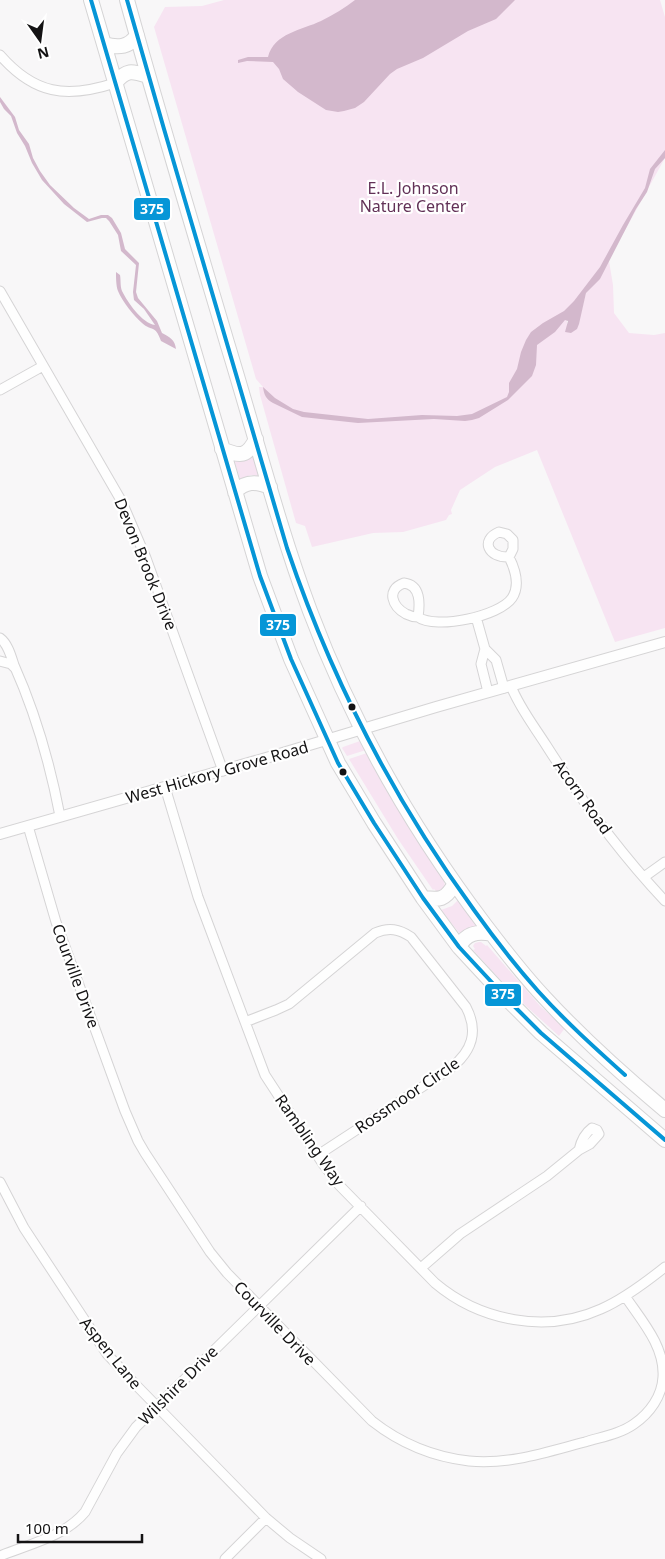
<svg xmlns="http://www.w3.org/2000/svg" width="665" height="1559" viewBox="0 0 665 1559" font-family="'Noto Sans',sans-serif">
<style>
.green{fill:#f7e4f2}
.water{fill:#d3b8cc}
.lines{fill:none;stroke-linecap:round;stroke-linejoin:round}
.minor-casing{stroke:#d5d4d5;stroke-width:11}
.tertiary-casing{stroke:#d5d4d5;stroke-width:12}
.trunk-casing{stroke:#d5d4d5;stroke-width:16}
.minor{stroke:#fefefe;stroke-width:9}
.tertiary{stroke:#fefefe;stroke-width:10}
.trunk{stroke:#fefefe;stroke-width:14}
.bus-1-casing{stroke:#fff;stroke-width:8}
.bus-1{stroke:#0696d7;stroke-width:4}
.bus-dot{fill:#141314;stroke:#fff;stroke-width:2}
.labels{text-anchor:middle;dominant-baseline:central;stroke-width:4.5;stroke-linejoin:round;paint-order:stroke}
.park-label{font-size:16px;fill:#623157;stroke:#fff}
.street-label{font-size:16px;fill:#141314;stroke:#fff}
.line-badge{stroke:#fff;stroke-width:2}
.badge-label{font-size:14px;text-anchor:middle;font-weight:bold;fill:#fff}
</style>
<rect width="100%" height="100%" fill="#f8f7f8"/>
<path class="green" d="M224,0H660L665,17V158L624,232L585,289L567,320V326L579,321L586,293L599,279L609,261L613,285L614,313L629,333L654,335L665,333V628L615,642L537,450L495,467L460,490L451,510L452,514L449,515L446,520L403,532L373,533L312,547L305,526L296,523L260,395L259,387H263L256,379L154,27L165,7L202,6Z
M254,457L259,476L251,475L240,479L234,460H245Z
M360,741L366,750L347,756L342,748L343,747Z
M367,753L403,816L445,880L444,882L446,889L437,892L434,889L433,890L398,839L349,759Z
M459,899L478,926L470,928L460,934L441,910L452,906Z
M479,942H481L486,946L487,945L541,1007L565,1028L559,1036L515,996L473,950L475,949L473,946L475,943Z"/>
<path class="water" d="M355,0H515L496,19L468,31L423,58L397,69L390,74L364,102L355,108L344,111L338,112L326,110L298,92L283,79L279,69L273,62L247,61L238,63V60L248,57H268C274,33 302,30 321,21C333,15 345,8 355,0Z
M0,97L15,117L19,130L29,144L33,158L40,171L50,185L74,208L89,219L101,215H108L112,218L121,233L125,249L139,263L136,292L138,298L157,321L162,333C170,337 175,340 176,349L161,341C155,324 152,332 142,323C134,316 122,301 118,291C116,286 116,277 116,272L120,275C121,280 120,286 122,291C128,303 142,323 155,325L144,309L134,300L133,292L136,265L121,251L118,235L109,221L106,218H102L87,222L64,204L42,180L32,163L25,146L17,133L11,116L4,109L0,102Z
M665,150V158L655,169L647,192L636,209L600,279L586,293L579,324L577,329L571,333L565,332L568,321L565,320L555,332L537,345L536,365L532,376L508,400L479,418L472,420L465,421L434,419L358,423L302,417L273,403C266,399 264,395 263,387L275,398L293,409L304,412L368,419L422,415L457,416L472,414L507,397L509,392V383L517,369L521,352L526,340L531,332L543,323L564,311L574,301L600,267L623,225L645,188L650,169Z"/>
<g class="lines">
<defs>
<path id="minor" d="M0,55C34,94 66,99 115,83
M0,291L122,502L146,558L223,771
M0,390L43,366
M499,532L507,534L513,540V549L509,557C488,558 480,540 499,532Z
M404,583C421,585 420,604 418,617C414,617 410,616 406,614C393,607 385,590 404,583Z
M418,617C436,630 500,616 512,598C520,586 515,569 509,557
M476,617L485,649L481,664L488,692
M0,638C8,644 11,656 14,665C36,714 50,764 60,816
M485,649L496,660L504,688
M0,661L11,664L15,668
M511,686C519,707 534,726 546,745C581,800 620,853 665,901
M165,787L198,897L265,1075L323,1164L339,1185L435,1283C480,1321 546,1334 601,1309C624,1299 645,1283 665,1267
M28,826L56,922L125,1111L138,1141L145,1153L210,1252L227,1273L372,1421C400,1443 434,1457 469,1461C509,1465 547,1452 585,1442C601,1437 620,1434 634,1424C650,1413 662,1396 663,1377C665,1346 641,1320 625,1296
M644,877L665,862
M245,1022L276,1010L289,1004L375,933C389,927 399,929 411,937L466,1007C479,1032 472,1051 451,1068L318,1155
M0,1182L24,1228L107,1354L135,1384L266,1518L290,1538L321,1559
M421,1268L460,1234L547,1176L579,1150L590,1144L599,1134L597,1130L592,1128C584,1134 581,1141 579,1150
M0,1556C29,1544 64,1537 85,1512L117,1453L136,1427L361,1206
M225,1559L266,1518"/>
<path id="tertiary" d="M0,834L266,758L436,707L665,642"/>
<path id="trunk" d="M91,0L260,576L291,659L338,763L374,823L423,898L459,947L510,1002L541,1033L665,1140
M127,0C159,116 194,231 228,346C255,434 278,525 310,611C352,723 413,830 485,925C504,950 523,975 545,998C582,1038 623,1075 665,1110
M104,44C117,48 129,48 137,35
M115,83C127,69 132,71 148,76
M222,449C240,457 247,457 256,439
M235,492C245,481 256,481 270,487
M423,898C440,900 445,900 454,885
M459,947C466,933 477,931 492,934"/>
</defs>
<use href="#minor" class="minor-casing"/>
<use href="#tertiary" class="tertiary-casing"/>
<use href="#trunk" class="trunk-casing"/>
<use href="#minor" class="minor"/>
<use href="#tertiary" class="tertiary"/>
<use href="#trunk" class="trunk"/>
<defs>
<path id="bus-1" d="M91,0L260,576L291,659L338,763L374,823L423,898L459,947L510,1002L541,1033L665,1140
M127,0L164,129L287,548C331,678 393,799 474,910C494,938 515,965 538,991C565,1021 595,1048 625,1075"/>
</defs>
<use href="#bus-1" class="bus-1-casing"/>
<use href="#bus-1" class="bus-1"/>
</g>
<g class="bus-dot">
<circle cx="352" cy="707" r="4.5"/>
<circle cx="343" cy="772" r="4.5"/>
</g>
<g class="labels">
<g class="park-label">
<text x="413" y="188">E.L. Johnson<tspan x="413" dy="18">Nature Center</tspan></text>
</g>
<g class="street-label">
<text transform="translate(146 564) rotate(68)">Devon Brook Drive</text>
<text transform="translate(217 772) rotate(-16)">West Hickory Grove Road</text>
<text transform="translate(583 797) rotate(54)">Acorn Road</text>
<text transform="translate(76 976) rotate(70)">Courville Drive</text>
<text transform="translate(407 1095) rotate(-34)">Rossmoor Circle</text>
<text transform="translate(310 1140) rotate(55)">Rambling Way</text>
<text transform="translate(275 1323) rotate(46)">Courville Drive</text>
<text transform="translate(111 1353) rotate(51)">Aspen Lane</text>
<text transform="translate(178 1385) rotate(-45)">Wilshire Drive</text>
</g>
</g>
<g class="line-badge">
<rect x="133" y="197" width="38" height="24" rx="5" fill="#0696d7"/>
<rect x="259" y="613" width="38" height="24" rx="5" fill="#0696d7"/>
<rect x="484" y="983" width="38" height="24" rx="5" fill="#0696d7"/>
</g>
<g class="badge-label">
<text x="152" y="214">375</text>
<text x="278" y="630">375</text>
<text x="503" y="999">375</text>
</g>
<g transform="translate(40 40) rotate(166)" stroke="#ffffff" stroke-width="4" paint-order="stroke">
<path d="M0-4L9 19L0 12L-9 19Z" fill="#141314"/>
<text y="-8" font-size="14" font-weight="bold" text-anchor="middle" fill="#141314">N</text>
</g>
<path d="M18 1534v8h124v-8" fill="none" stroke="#141314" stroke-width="2.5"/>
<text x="25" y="1534" font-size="15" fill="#141314" stroke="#ffffff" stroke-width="4" paint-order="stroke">100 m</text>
</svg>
